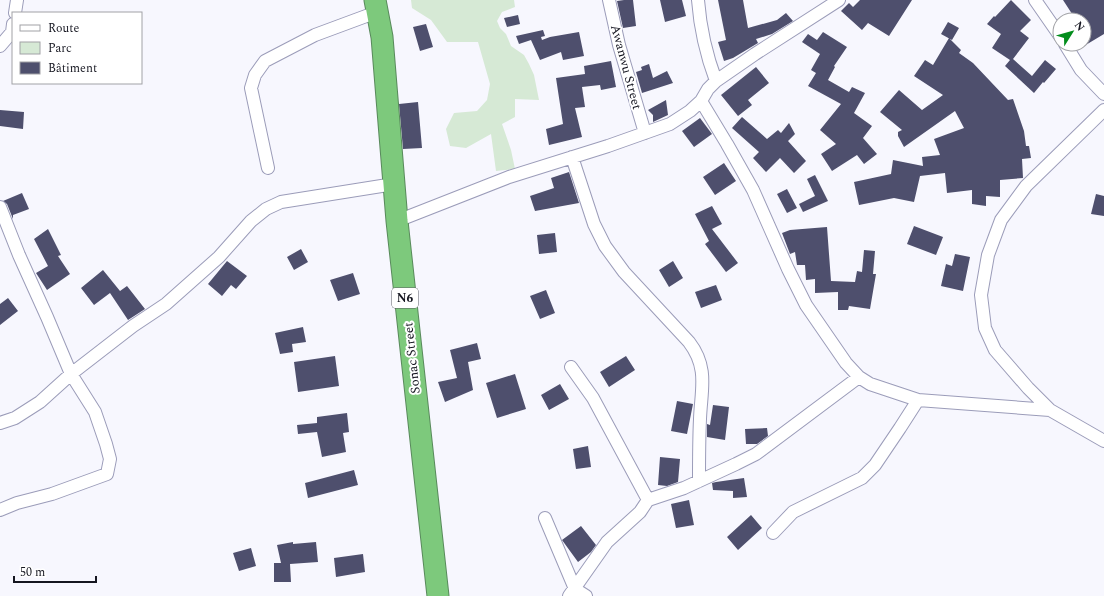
<svg xmlns="http://www.w3.org/2000/svg" width="1104" height="596" viewBox="0 0 1104 596" font-family="Spectral,serif">
<style>
.green{fill:#d6e9d5}
.building{fill:#4e4f6d}
.lines{fill:none;stroke-linecap:round;stroke-linejoin:round}
.street-casing{stroke:#9b9cb9;stroke-width:14}
.highway-casing{stroke:#598a5c;stroke-width:23}
.street{stroke:#fff;stroke-width:12}
.highway{stroke:#7dc97c;stroke-width:21}
.labels{text-anchor:middle;dominant-baseline:central;stroke-width:4;stroke-linejoin:round;paint-order:stroke}
.shield{fill:#fff;stroke:#5b5c63;stroke-width:1}
.shield-label{font-size:12px;font-weight:bold;fill:#151620}
.street-label{font-size:13px;fill:#151620;stroke:#fff}
</style>
<rect width="100%" height="100%" fill="#f7f7fe"/>
<path class="green" d="M411,0H514L515,7L502,12L497,21L500,28L506,34L511,46L524,55L529,64L534,75L539,100L515,99V117L502,124L511,150L515,169L496,171L491,134L466,148L450,146L446,129L454,113L477,111L487,100L490,84L478,42H447L431,20L412,8Z"/>
<path class="building" d="M624,0H633L636,26L623,28L617,1Z
M660,0H682L686,16L665,22Z
M718,0H743L748,28L777,20L786,13L793,21L772,34L756,39L758,43L733,58L724,61L718,42L726,40Z
M860,0H912L889,36L868,23L862,30L841,11L849,3L853,7Z
M1011,0L1031,20L1020,31L1029,38L1013,59L1032,76L1045,60L1056,69L1044,83L1043,82L1034,93L1005,66L1010,60L992,48L1001,34L987,24L994,16L995,17Z
M1063,0H1104V34L1084,46V20H1076Z
M518,15L520,24L507,27L504,18Z
M948,22L959,28L952,40L941,34Z
M426,24L433,47L420,51L413,27Z
M543,30L545,36L541,37L542,40L550,37L579,32L584,56L563,60L561,52L540,60L531,40L519,44L516,36Z
M823,32L847,47L834,66L835,67L828,80L849,92L852,87L865,93L854,113L872,126L863,138L877,154L864,164L857,155L832,171L821,154L836,144L820,130L841,104L808,86L816,73L811,70L820,54L802,42L808,34L817,40Z
M949,38L961,50L959,53L973,63L1008,100L1013,99L1024,131L1026,146H1029L1031,158L1022,159L1023,178L1000,180V197L986,196V206L972,204V190L947,193L945,173L920,176L914,202L894,198L859,205L854,182L891,174L893,160L923,166L922,157L940,155L934,139L964,128L955,111L904,147L898,136V132L902,130L880,112L899,90L922,110L943,95L914,76L925,60L933,65Z
M611,61L616,87L601,90L600,85L582,87L585,107L575,108L582,137L549,145L546,129L563,124L556,78L585,74L584,66Z
M649,64L653,78L667,71L673,83L642,93L636,72L642,70L641,67Z
M756,67L769,83L748,100L752,105L738,116L721,95Z
M666,100L668,115L653,122V115L648,110Z
M418,102L422,148L403,149L399,104Z
M0,110L24,112L23,129L0,126Z
M742,117L767,139L778,130L781,133L789,123L795,134L788,141L806,161L794,173L780,158L766,172L753,158L759,152L732,128Z
M700,118L712,134L694,147L682,131Z
M724,163L736,181L715,195L703,177Z
M569,172L579,203L535,211L530,196L554,188L551,178Z
M815,175L828,201L803,212L799,204L815,196L807,179Z
M787,189L797,208L787,213L777,194Z
M22,193L29,209L13,215V219L7,204L3,201Z
M1096,194L1104,196V216L1091,214Z
M712,206L722,224L712,229L738,263L726,272L705,244L709,241L695,214Z
M914,226L943,237L936,255L907,244Z
M827,227L831,281L855,282L857,271L862,272L864,250L875,251L873,274H876L870,309L849,306L848,310H838V292L815,293V279L806,280L805,265H797L795,252L790,254L782,233L790,230Z
M48,229L61,255L58,256L70,274L47,290L36,273L48,266L34,239Z
M555,233L557,252L539,254L537,235Z
M301,249L308,262L294,270L287,257Z
M955,254L970,257L963,291L941,286L946,264L952,266Z
M227,261L247,276L236,289L231,285L222,296L208,284Z
M673,261L683,278L669,287L659,270Z
M103,270L120,291L127,286L145,309L128,320L110,293L94,305L81,288Z
M353,273L360,294L338,301L330,280Z
M716,285L722,300L701,308L695,292Z
M546,290L555,313L540,319L530,296Z
M8,298L18,311L0,325V304Z
M303,327L306,342L292,344L293,352L280,354L275,333Z
M477,343L481,359L468,362L473,390L445,402L438,382L457,378L450,350Z
M335,356L339,386L298,392L294,362Z
M626,356L635,370L609,387L600,372Z
M515,374L526,409L497,418L486,383Z
M560,384L569,399L549,410L541,395Z
M677,401L693,404L687,434L671,431Z
M713,405L729,407L725,440L707,437V424L710,425Z
M347,413L349,432L343,433L346,452L322,457L317,432L298,434L297,425L317,423V417Z
M767,428L768,436L757,444H746L745,429Z
M588,446L591,467L576,469L573,449Z
M660,457L680,459L678,482L667,486L658,485Z
M354,470L358,485L308,498L305,483Z
M744,478L747,497L733,498V491L713,490L712,483L716,482Z
M689,500L694,525L676,528L671,504Z
M751,515L762,528L738,550L727,537Z
M581,526L596,545L591,552L578,562L562,540Z
M293,542V544L316,542L318,562L290,564L291,582H274V563H281L277,545Z
M251,548L256,566L239,571L233,553Z
M363,554L365,572L336,577L334,558Z"/>
<g class="lines">
<defs>
<path id="street" d="M609,0L619,45L645,133
M698,0C700,26 707,57 716,81
M1035,0L1060,36
M15,13L17,0
M1065,44L1081,70L1104,94
M0,46L12,32L13,24
M701,101L727,144L753,190L788,269L806,305L846,363L859,377L870,384L918,400L1050,410
M1104,110L1026,186L1001,220L988,255L981,295L985,328L995,350L1028,388L1050,410L1104,441
M572,157L594,224L605,246L624,272L689,342C709,368 701,390 700,419C699,440 699,460 699,481
M268,168L251,88L255,75L265,61L315,35L377,12
M0,207L19,255L47,317L71,374L95,412L106,444L110,459L107,474L52,494L17,503L0,510
M397,221L509,177L608,146L670,124L690,111L701,101L708,89L716,81L755,54L839,0
M571,367L593,398L648,500
M0,423L15,418L40,402L71,374L133,326L166,304L219,257L251,221L266,209L281,202L394,184
M545,518L575,589L586,596
M773,533L793,512L862,478L875,465L900,428L918,400
M569,596L607,542L640,512L648,500L684,488L736,464L756,454L859,377"/>
<path id="highway" d="M375,0L382,37L397,221L438,596"/>
</defs>
<use href="#street" class="street-casing"/>
<use href="#highway" class="highway-casing"/>
<use href="#street" class="street"/>
<use href="#highway" class="highway"/>
</g>
<g class="labels">
<rect class="shield" x="392" y="288" width="26" height="20" rx="3"/>
<g class="shield-label">
<text x="405" y="298">N6</text>
</g>
<g class="street-label">
<text transform="translate(626 67) rotate(75)">Awanwu Street</text>
<text transform="translate(412 358) rotate(-96)">Sonac Street</text>
</g>
</g>
<rect x="12" y="12" width="130" height="72" fill="#ffffff" stroke="#a1a2a6"/>
<rect x="20" y="25" width="20" height="6" fill="#ffffff" stroke="#a1a2a6"/>
<text x="48" y="32" font-size="12" fill="#151620">Route</text>
<rect x="20" y="42" width="20" height="12" fill="#d6e9d5" stroke="#a1a2a6"/>
<text x="48" y="52" font-size="12" fill="#151620">Parc</text>
<rect x="20" y="62" width="20" height="12" fill="#4e4f6d" stroke="#a1a2a6"/>
<text x="48" y="72" font-size="12" fill="#151620">Bâtiment</text>
<g transform="translate(1072 32) rotate(53)"><circle r="19" fill="#ffffff" stroke="#a1a2a6"/>
<path d="M0-3L7 15L0 10L-7 15Z" fill="#038d1c"/>
<text y="-6" font-size="11" font-weight="bold" text-anchor="middle" fill="#151620">N</text>
</g>
<path d="M14 576v6h82v-6" fill="none" stroke="#151620" stroke-width="2"/>
<text x="20" y="576" font-size="12" fill="#151620" stroke="#ffffff" stroke-width="3" paint-order="stroke">50 m</text>
</svg>
